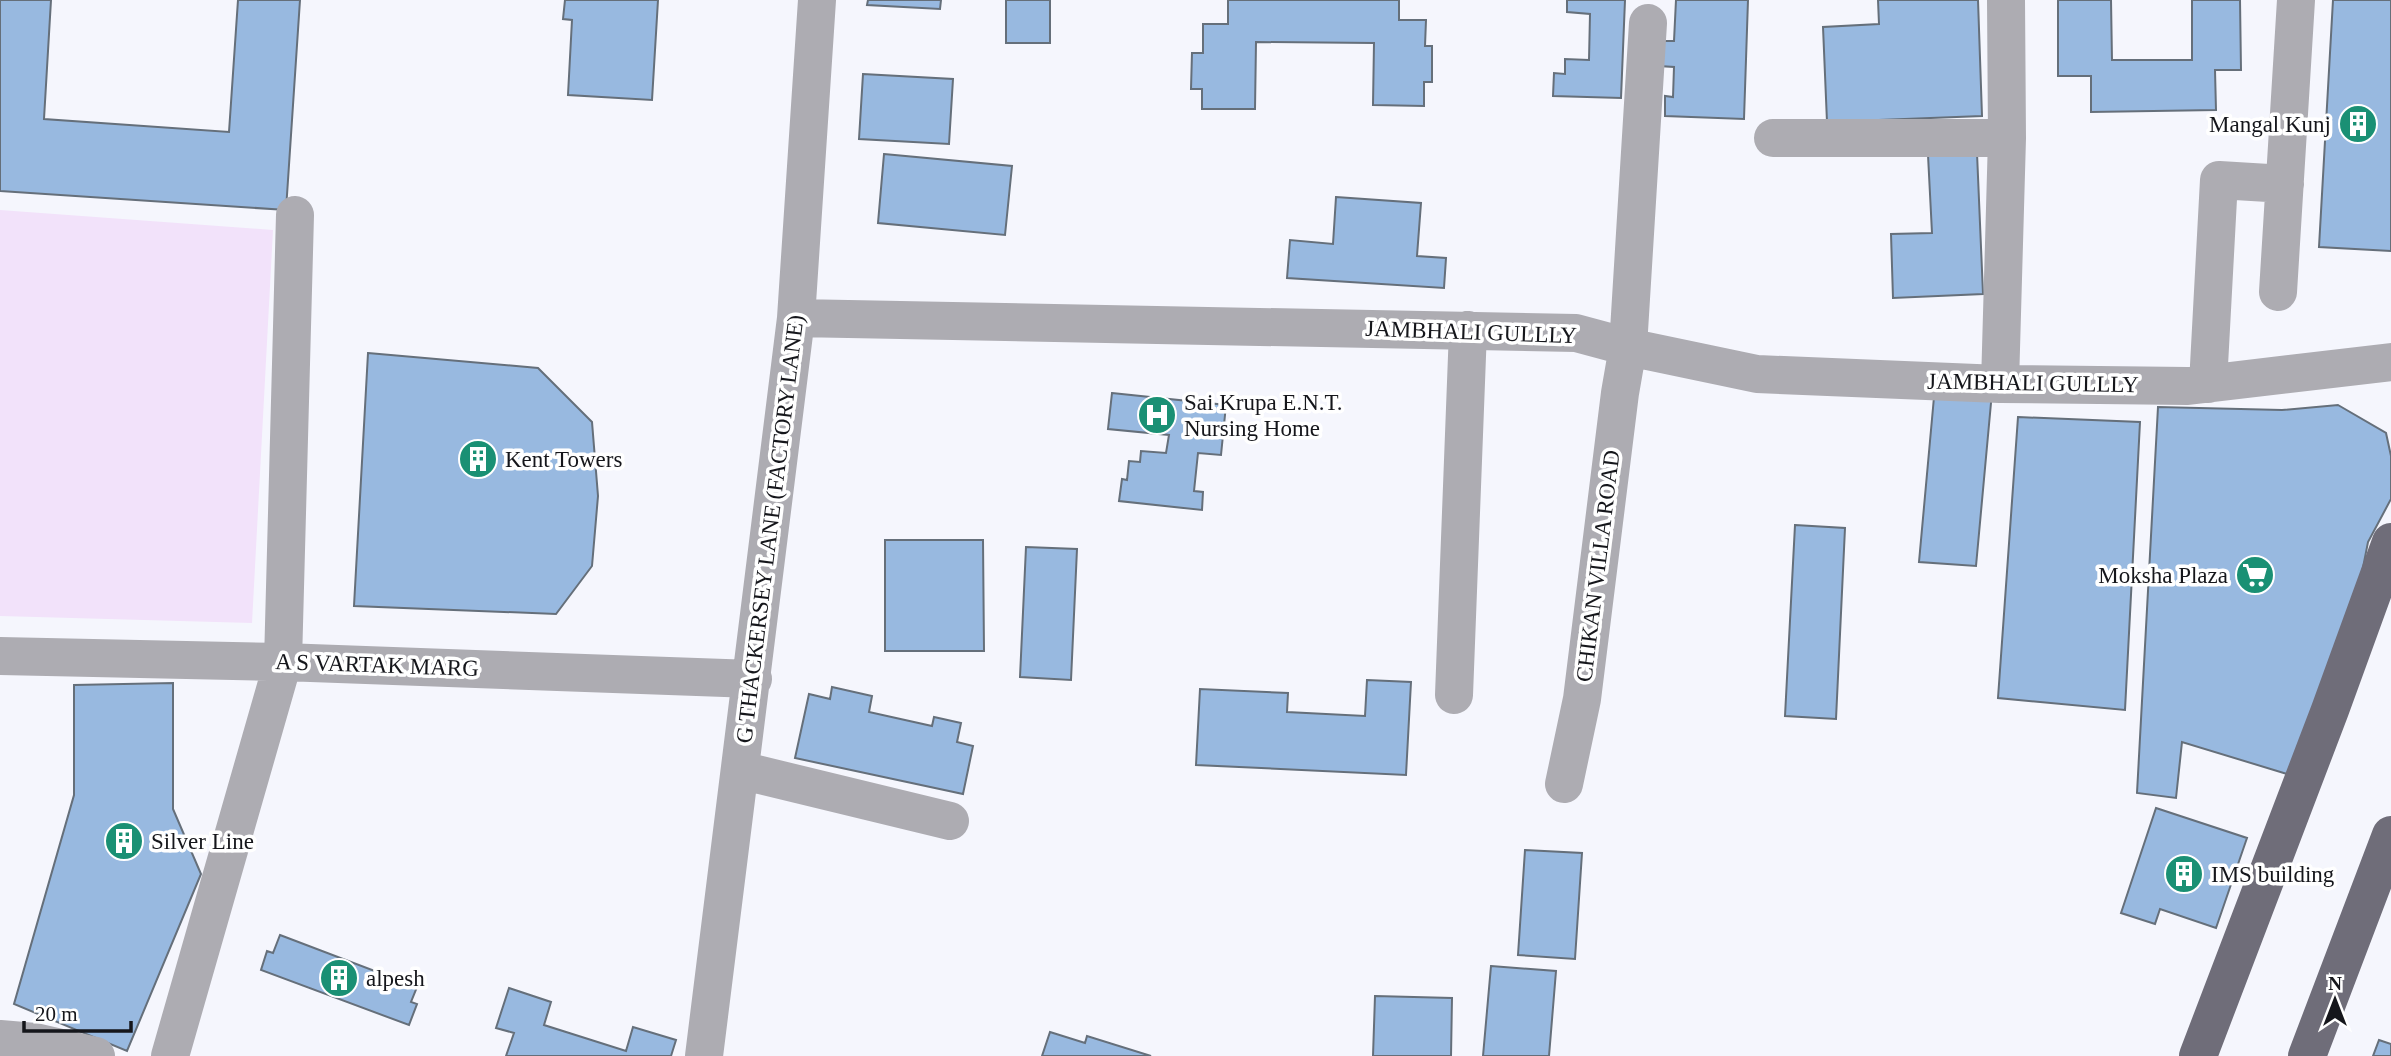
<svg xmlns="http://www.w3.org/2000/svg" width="2391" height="1056" viewBox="0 0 2391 1056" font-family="'Times New Roman',serif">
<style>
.green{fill:#f2e2fa}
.building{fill:#98b9e0;stroke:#656f7a;stroke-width:2}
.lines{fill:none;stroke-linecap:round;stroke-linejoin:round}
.street{stroke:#adacb2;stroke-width:38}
.primary{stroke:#6f6d79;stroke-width:38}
.labels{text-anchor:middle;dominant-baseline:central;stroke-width:7;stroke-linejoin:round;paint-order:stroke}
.poi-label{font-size:23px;fill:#15161b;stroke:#fff;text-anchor:start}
.street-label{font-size:23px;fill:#15161b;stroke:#fff}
</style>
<rect width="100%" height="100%" fill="#f5f6fd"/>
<path class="green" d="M0,210L273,230L252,623L0,616Z"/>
<path class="building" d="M0,0H51L44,119L229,132L238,0H300L286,210L0,191Z
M565,0H658L652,100L568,95L572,20L563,19Z
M868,0H941L940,9L867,5Z
M1006,0H1050V43H1006Z
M1228,0H1399V20H1426L1425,46H1432V82H1424V106L1373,105L1374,43L1256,42L1255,109H1202V89H1191L1192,53H1203V24H1228Z
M1567,0H1625L1621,98L1553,96L1554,73L1565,74V59L1589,60L1590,14L1567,12Z
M1676,0H1748L1744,119L1665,116V96L1673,97L1674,67L1659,66L1660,41H1674Z
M1878,0H1978L1982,116L1827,122L1823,27L1879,24Z
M2058,0H2111L2112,60H2192V0H2240L2241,70H2215L2216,110L2091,112V76H2058Z
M2333,0H2391V251L2319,247Z
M863,74L953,79L949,144L859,139Z
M1977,153L1983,294L1893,298L1891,234L1932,233L1928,155Z
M884,154L1012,166L1005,235L878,223Z
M1336,197L1421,203L1417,256L1446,258L1444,288L1287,278L1290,240L1333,244Z
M368,353L538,368L592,422L598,496L592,566L556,614L354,606Z
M1935,386L1992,392L1976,566L1919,562Z
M1112,393L1226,405L1221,455L1198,453L1194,491L1203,492L1202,510L1119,501L1122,479L1127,480L1129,461L1140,462L1141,451L1166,453L1169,435L1108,429Z
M2338,405L2386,433L2391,456V499L2368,542L2355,608L2287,774L2182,742L2176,798L2137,793L2158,407L2282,410Z
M2018,417L2140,422L2125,710L1998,698Z
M1795,525L1845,528L1836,719L1785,716Z
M885,540H983L984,651H885Z
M1026,547L1077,549L1071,680L1020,677Z
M1367,680L1411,682L1406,775L1196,765L1200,689L1288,693L1287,712L1365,716Z
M173,683V809L201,874L127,1051L14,1004L74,795V685Z
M832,687L872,696L869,712L932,726L934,717L961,723L957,742L973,746L963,794L795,758L809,694L830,699Z
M2156,808L2247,838L2216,928L2160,909L2155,924L2121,913Z
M1525,850L1582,853L1575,959L1518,955Z
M280,935L417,987L411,1002L417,1004L409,1025L261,970L267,951L273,953Z
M1491,966L1556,971L1549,1056H1483Z
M509,988L551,1002L544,1025L626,1051L633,1027L676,1040L671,1056H506L514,1033L496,1028Z
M1375,996L1452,998L1451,1056H1373Z
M1050,1032L1085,1043L1087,1036L1151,1056H1042Z
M2379,1040L2391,1044V1056H2373Z"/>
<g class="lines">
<path class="street" d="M1773,138H2007
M2278,292L2296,0
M796,318L1576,333L1628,347L1757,374L2000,384L2188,386L2391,362
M2000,384L2007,138L2006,0
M2208,384L2219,180L2285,184
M0,656L283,662L753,679
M1454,695L1468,330
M740,770L950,821
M1564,784L1582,699L1620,393L1628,347L1648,23
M0,1039L35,1042L96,1056
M170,1056L283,662L295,215
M704,1056L796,318L817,0"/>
<path class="primary" d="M2198,1056L2330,710L2391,542
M2307,1056L2391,835"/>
</g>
<defs>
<symbol id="building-disc" viewBox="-11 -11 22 22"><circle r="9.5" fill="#1a9074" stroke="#fff"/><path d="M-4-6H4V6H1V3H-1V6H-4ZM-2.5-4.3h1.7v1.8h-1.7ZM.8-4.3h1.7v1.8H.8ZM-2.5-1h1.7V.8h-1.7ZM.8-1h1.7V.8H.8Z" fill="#fff"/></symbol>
<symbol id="hospital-disc" viewBox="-11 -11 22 22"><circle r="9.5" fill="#1a9074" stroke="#fff"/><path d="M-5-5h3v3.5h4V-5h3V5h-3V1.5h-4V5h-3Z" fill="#fff"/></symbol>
<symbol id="supermarket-disc" viewBox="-11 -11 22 22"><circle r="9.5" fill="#1a9074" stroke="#fff"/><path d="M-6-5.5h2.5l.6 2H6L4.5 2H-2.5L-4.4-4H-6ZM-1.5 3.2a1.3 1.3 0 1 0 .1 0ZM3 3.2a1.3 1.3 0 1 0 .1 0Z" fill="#fff"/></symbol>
</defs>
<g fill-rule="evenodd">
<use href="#building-disc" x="2336" y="102" width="44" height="44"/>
<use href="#hospital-disc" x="1135" y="393" width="44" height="44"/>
<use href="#building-disc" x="456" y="437" width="44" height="44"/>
<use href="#supermarket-disc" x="2233" y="553" width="44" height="44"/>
<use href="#building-disc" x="102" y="819" width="44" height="44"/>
<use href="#building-disc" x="2162" y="852" width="44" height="44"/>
<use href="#building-disc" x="317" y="956" width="44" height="44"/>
</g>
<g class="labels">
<g class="poi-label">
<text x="2331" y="124" text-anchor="end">Mangal Kunj</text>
<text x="1184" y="402">Sai Krupa E.N.T.<tspan x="1184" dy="26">Nursing Home</tspan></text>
<text x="505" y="459">Kent Towers</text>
<text x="2228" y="575" text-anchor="end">Moksha Plaza</text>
<text x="151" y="841">Silver Line</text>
<text x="2211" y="874">IMS building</text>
<text x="366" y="978">alpesh</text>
</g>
<g class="street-label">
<text transform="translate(1471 332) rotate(2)">JAMBHALI GULLLY</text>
<text transform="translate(2033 383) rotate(1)">JAMBHALI GULLLY</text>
<text transform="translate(770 529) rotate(-83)">G THACKERSEY LANE (FACTORY LANE)</text>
<text transform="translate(1598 566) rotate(-83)">CHIKAN VILLA ROAD</text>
<text transform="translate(377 665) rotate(2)">A S VARTAK MARG</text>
</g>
</g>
<g transform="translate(2335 1000)" stroke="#ffffff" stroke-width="5" paint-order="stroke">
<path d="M0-5L12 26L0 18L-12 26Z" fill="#15161b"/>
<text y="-10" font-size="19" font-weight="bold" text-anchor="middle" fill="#15161b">N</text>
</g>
<path d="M24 1021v10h107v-10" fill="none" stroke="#15161b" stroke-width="3.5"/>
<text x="35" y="1021" font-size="21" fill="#15161b" stroke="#ffffff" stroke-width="5" paint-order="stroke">20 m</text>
</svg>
